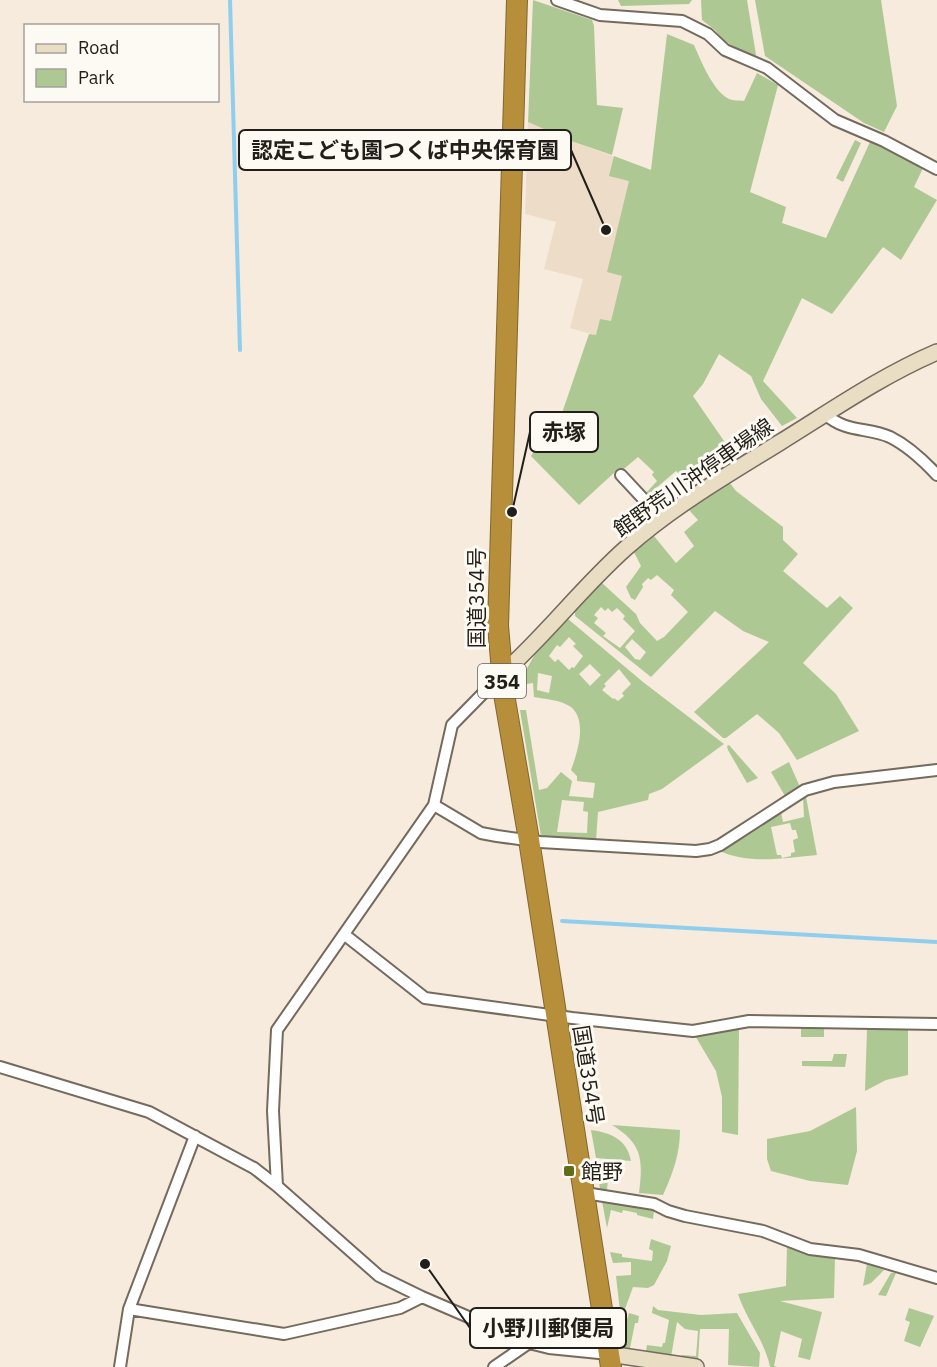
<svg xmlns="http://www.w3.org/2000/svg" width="937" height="1367" viewBox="0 0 937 1367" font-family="'IBM Plex Sans','Noto Sans JP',sans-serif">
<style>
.built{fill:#edddc8}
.green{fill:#aec894;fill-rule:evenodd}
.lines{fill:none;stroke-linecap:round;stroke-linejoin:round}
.stream{stroke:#8fceef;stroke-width:4}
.street-casing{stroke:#746a5d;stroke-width:14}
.secondary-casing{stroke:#746a5d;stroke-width:18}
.highway-casing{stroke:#83672e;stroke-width:22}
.street{stroke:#fff;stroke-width:10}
.secondary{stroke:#e9ddc4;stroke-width:15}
.highway{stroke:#b78f3a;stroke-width:20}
.poi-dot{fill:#606e19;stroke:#fdf9f3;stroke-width:2}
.labels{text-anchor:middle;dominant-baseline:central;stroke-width:6;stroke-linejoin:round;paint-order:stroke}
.shield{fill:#fdf9f3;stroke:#64605a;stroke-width:1.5}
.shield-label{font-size:20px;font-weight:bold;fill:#221e19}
.street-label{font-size:21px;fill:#221e19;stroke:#fdf9f3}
.poi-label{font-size:21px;fill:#221e19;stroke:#fdf9f3;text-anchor:start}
.leader{fill:none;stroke:#221e19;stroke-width:2}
.callout-dot{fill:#221e19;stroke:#fdf9f3;stroke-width:2}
.callout{fill:#fdf9f3;stroke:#221e19;stroke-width:2}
.callout-label{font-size:22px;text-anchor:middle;font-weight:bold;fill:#221e19}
</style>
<rect width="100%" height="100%" fill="#f6ebdc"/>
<path class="built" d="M528,122L571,141L651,170L627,344L570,328L583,279L544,269L556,222L525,214Z"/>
<path class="green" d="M533,0L592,20L594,26L597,105L623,108L612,155L571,141L528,122Z
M618,0H692L689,4L621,6Z
M701,0H747L756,55L754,57L724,41L715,30L702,20Z
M755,0H881L897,106L884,132L864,123L765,56Z
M667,34L694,45C701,61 713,91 729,99C733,101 739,100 744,101L757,73L778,85L750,192L786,207L782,223L826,238L870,142L924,166L914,187L937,200L901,260L883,247L832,314L802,298L763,381L797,418L782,426L761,399L751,376L719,354L703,384L693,396L735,457L690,484L676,471L648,495L646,493L657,481L652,475L654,472L638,457L619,473L616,471L579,505L531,456L557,415L561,416L589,334L596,335L600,319L611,321L622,276L607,272L629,181L609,176L614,156L651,170Z
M855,140L861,143L843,182L836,178Z
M729,482L736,491L783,527V540L798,554L783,571L827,608L840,596L853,608L803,663L836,694L859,731L797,760L779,733L757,714L726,738H723L694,712L769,642L743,631L715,611L651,677L575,616V611L602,583L636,614L640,623L657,641L664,637L688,612L671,595L674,590L657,575L651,580L648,578L642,584L643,587L635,600L631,598L626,587L641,566L634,552L654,536L676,563L694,546L684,532L698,520L689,510ZM601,607L605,611L608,608L612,612L617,608L625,616L623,619L635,631L620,648L603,636L606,633L594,623L598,618L594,615ZM632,639L646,652L640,660L635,659L625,647Z
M568,619L643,682L724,744L662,789L649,794L648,800L598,812L596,840L541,836L520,710H526L539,790L547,788L561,772L572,781L569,796L593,798L595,783L577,781V776L571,770C577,754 588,721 571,707C561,700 546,699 534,697L533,683L520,685V681L535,654ZM569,637L576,644L573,646L583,656L574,668L572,667L569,670L558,659L555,662L549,656L557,645L560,647ZM590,664L601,675L590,686L579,674ZM619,669L631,684L622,693L624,696L618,701L614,698L613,699L602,690L606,686L604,684ZM538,673L552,676L549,693L537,690ZM562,800L584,802L583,811L588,812L587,833L557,832Z
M729,745L758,778L747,783L728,750L727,746Z
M789,762L800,787L785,796L771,772Z
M803,797H806L817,855C785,858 747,865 718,850L735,841L781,812L783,822L804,817ZM790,823L792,830H796L798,838L793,840L795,852L791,853V856L782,858L781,855H777L771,827Z
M801,1027H824V1037H801Z
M739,1029L738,1135L722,1132V1097L716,1071L694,1034Z
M867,1029L908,1030V1075L886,1080L865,1091Z
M834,1054H847L845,1067L802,1066V1061H832Z
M856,1107L857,1151L848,1185L810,1181L771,1171L767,1159V1139L810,1131Z
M612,1125L680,1130C680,1154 673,1173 663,1195L639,1193C643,1160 643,1144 612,1125Z
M591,1130C611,1133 627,1139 631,1161L596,1158Z
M597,1166L609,1168L607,1190L600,1189Z
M602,1201C620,1202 638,1204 654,1211L653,1219L637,1215V1213L623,1210L622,1213L611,1210L607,1228Z
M651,1239L671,1246L667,1261L654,1285L648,1288L633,1287L621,1320L616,1276L631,1275V1262L613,1263L610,1252L622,1254V1257L652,1261L653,1251L649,1249Z
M787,1245L810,1254L835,1258L834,1298L780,1301L822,1312L810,1360L798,1357L802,1339L781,1331L774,1366L777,1367H770C765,1341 746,1319 738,1294L786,1286Z
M867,1264L884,1270L871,1283L863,1286Z
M891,1273H896L886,1296L878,1295Z
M653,1306L658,1310L701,1315L737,1313L760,1353L759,1367L728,1365L729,1329H700L698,1360L681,1356L682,1355L696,1356L698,1331L685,1329L677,1322L671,1357L646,1351L647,1345L662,1347L663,1343H665L669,1320L652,1313Z
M909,1308L934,1316L920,1347L904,1341L910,1322L905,1320Z
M629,1313L639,1316L638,1323H635L630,1348H624L622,1336Z"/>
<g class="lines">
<path class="stream" d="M230,0L240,350
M562,921L937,942"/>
<defs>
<path id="street" d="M557,0L600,15L682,21L708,34L725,50L767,68L835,120L884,141L937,169
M825,414C846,433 867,427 890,437C908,446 924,461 937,475
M621,475L662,519
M434,805L452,725L502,674
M345,935L425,998L572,1018L693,1031L749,1021L937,1024
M0,1067L149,1112L254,1168L277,1186L379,1276L422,1297L529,1343L549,1348L609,1354
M277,1186L273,1111L277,1030L434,805L481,833L497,836L540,842L696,851L710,849L720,845L805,790L834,782L937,770
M585,1193L654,1204L668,1211L685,1216L763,1231L810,1249L859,1255L937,1278
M129,1309L284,1334L400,1308L422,1297
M120,1367L129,1309L195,1136
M494,1367L529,1343"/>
<path id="secondary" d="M502,674C546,635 582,587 626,548C672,507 727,475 779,443C831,411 881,376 937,352
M609,1354L696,1367"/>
<path id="highway" d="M517,0L498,626L504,694L529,840L611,1367"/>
</defs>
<use href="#street" class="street-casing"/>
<use href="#secondary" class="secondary-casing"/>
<use href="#highway" class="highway-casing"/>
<use href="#street" class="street"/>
<use href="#secondary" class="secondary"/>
<use href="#highway" class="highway"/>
</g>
<rect class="poi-dot" x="563" y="1165" width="12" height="12" rx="3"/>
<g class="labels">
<rect class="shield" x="478" y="664" width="48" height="34" rx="4.5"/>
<g class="shield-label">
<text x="502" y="681">354</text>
</g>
<g class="street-label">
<text transform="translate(693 477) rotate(-35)">館野荒川沖停車場線</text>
<text transform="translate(476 598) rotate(-90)">国道354号</text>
<text transform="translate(589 1075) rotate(81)">国道354号</text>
</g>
<g class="poi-label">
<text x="581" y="1171">館野</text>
</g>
</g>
<path class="leader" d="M606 230L571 150M512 512L530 432M425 1264L470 1328"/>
<g class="callout-dot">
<circle cx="606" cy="230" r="6"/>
<circle cx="512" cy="512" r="6"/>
<circle cx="425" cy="1264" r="6"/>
</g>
<g class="callout">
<rect x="239" y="130" width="332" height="40" rx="6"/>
<rect x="530" y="412" width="68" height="40" rx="6"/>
<rect x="470" y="1308" width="156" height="40" rx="6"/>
</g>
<g class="callout-label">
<text x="405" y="158">認定こども園つくば中央保育園</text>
<text x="564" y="440">赤塚</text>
<text x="548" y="1336">小野川郵便局</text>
</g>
<rect x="24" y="24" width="195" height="78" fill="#fdf9f3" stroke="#a5a19c" stroke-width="1.5"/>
<rect x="36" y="44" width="30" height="9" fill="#e9ddc4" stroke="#a5a19c" stroke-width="1.5"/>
<text x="78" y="54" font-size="18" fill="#221e19">Road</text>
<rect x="36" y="69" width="30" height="18" fill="#aec894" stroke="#a5a19c" stroke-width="1.5"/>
<text x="78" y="84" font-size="18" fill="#221e19">Park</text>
</svg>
